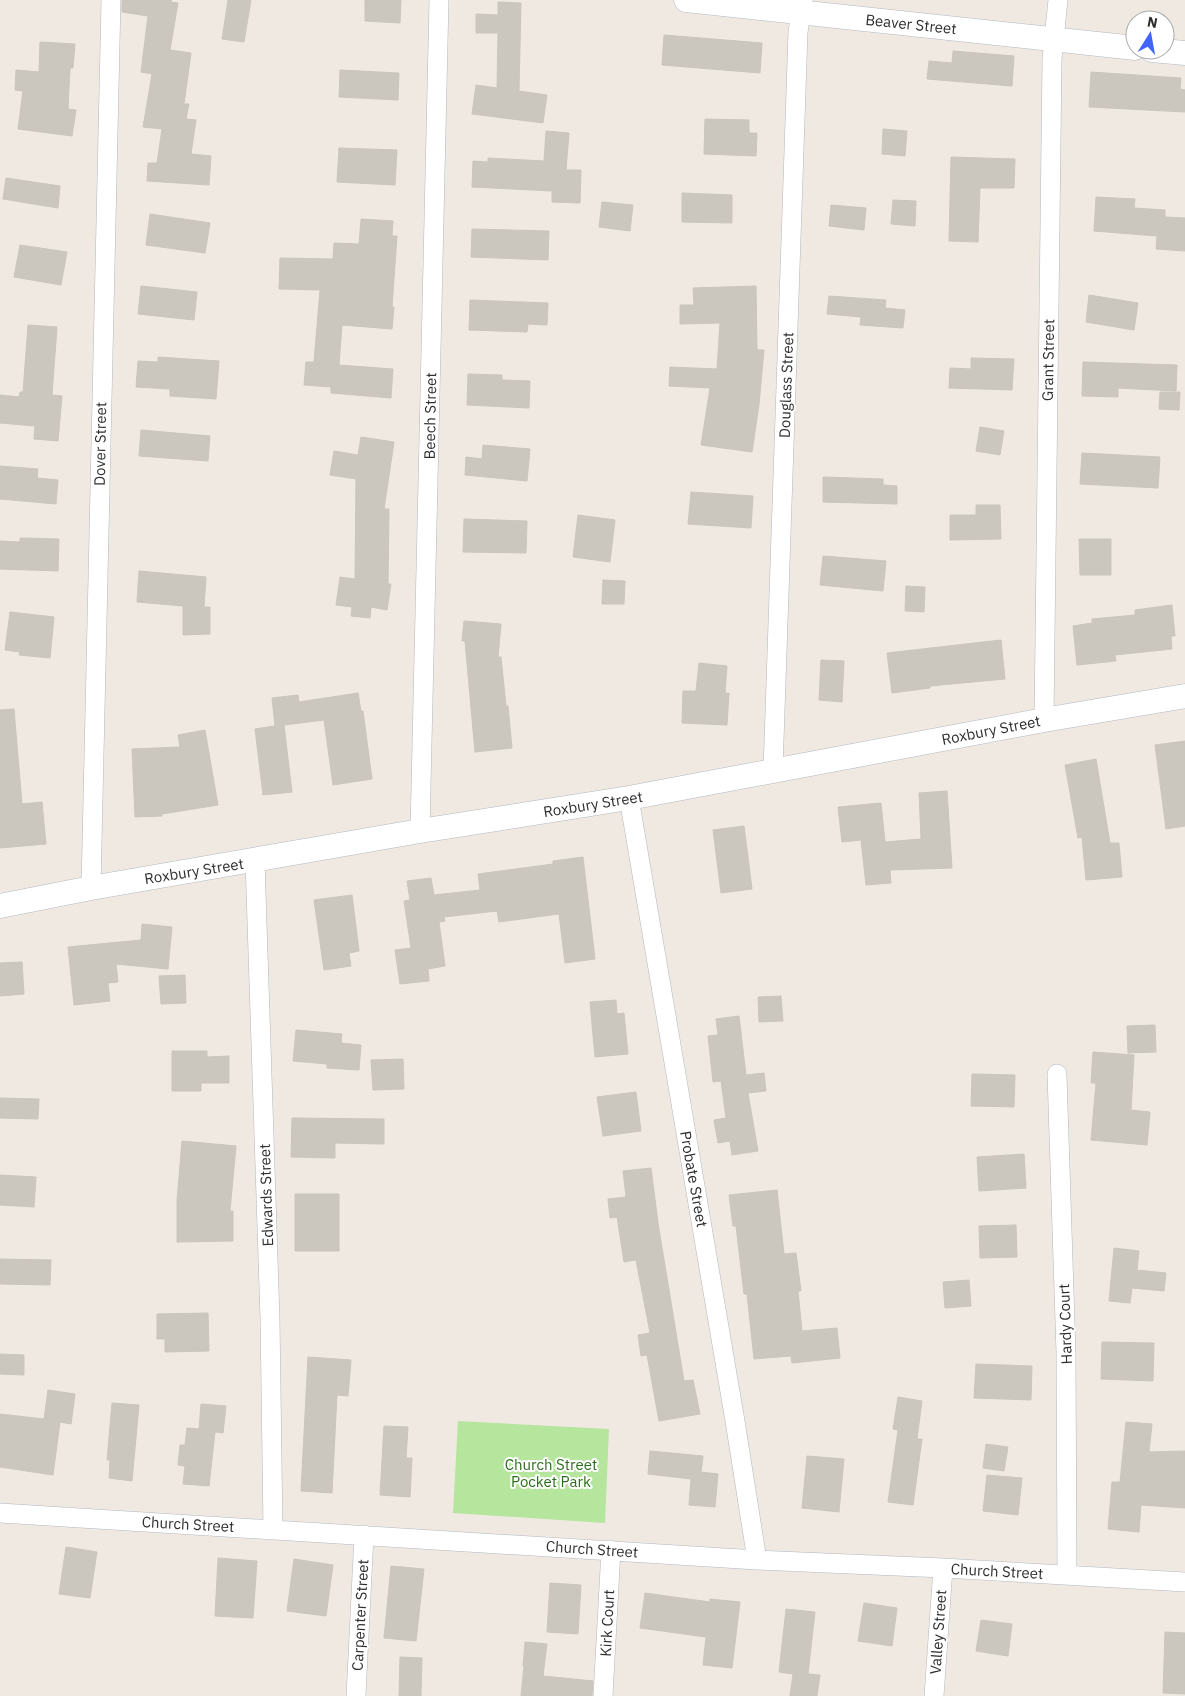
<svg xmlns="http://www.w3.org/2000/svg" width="1185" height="1696" viewBox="0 0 1185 1696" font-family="'IBM Plex Sans',sans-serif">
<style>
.green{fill:#b6e59e}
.building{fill:#cbc7bf;stroke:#cbc5ba}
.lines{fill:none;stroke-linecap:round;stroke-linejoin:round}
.minor-casing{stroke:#b4b7c1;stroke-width:20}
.tertiary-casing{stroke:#b4b7c1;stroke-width:25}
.minor{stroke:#fff;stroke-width:19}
.tertiary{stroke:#fff;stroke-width:24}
.labels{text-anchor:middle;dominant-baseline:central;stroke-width:4;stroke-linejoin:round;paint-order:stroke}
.street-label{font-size:15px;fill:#2e2e2e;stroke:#fff}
.park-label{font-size:15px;fill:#2c6e1b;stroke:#fff}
</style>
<rect width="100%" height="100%" fill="#efe9e1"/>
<path class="green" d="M458,1421L609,1429L605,1523L453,1513Z"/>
<path class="building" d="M122,0H171V2L178,3L170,50L191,53L184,104H189L186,119L196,120L191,154L211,156L209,185L147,181L148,163H157L162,129L143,127L152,74L141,72L148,16L122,12Z
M228,0H251L244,42L222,39Z
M365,0H401L400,23L365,21Z
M498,2L521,3L519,91L547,95L543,123L472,114L476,85L497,88L498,33H476V14L498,15Z
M664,35L762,43L760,73L662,65Z
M40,42L75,44L73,68H70L68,109L76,110L72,136L18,129L23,91L15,90L16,70L39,72Z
M953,51L1014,56L1012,86L927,79L929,61L952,63Z
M340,70L399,73L398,100L339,97Z
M1091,72L1181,78L1180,89L1185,90V112L1089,107Z
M705,119L749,120V133H757L756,156L704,154Z
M883,129L907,131L905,156L882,154Z
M546,131L569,133L566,170H581L580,203L552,202V191L472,187L473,161L488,162V158L544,161Z
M339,148L397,150L395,185L337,182Z
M951,157L1015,159L1014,188H980L978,242L949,241Z
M6,178L60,186L58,208L3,199Z
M682,193L732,195V223L682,222Z
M1096,197L1135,199L1134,208L1165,210V217L1185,218V251L1156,249L1157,236L1094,231Z
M893,200L916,201L915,226L891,224Z
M602,202L633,205L630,231L599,227Z
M831,205L866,208L864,230L829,226Z
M150,214L210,223L205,253L146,245Z
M361,219L393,221L392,236H397L392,307H394L392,329L342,325L339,365L393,369L391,398L331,393V387L304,385L306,362H314L320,290L279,289L280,258L333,259L334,243L359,244Z
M472,229L549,231L548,260L471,257Z
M20,245L67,252L61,285L14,277Z
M141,286L197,292L194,320L138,314Z
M756,286L757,350H764L759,405L752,452L701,445L710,388L669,386L670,367L717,369L720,323L680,324V305H694L693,288Z
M1089,295L1138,303L1134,330L1086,322Z
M829,296L886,300L885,308L905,310L903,328L860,325L861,317L827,314Z
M470,300L548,303L547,325L528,324L527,332L469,330Z
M28,325L57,327L52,395L62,396L58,441L34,439L35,426L0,423V395L19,397L20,392H23Z
M158,357L219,361L216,399L170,396V389L136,387L138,361L158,362Z
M971,358L1014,359L1012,390L949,388L950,368L971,369Z
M1083,362L1177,365L1176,391L1118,388V397L1082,396Z
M468,374L502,375V380L530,381L529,408L467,405Z
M1160,392H1180L1179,410L1159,409Z
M980,427L1004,431L1000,455L976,451Z
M141,430L210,436L208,461L139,456Z
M361,437L394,442L384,509H389L388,584H391L387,610L371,607L370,618L351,616L352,607L336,605L340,577L355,579L356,479L330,475L334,451L358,455Z
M483,445L530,449L527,481L465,475L466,457L482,459Z
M1082,453L1160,457L1158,488L1080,484Z
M0,466L38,469L37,478L58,480L56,504L0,499Z
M823,477L883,479V485L897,486V504L823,502Z
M691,492L753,496L751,528L688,524Z
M976,505H1000L1001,539L950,540V515H976Z
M578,515L615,520L610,562L573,557Z
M464,519L527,521L526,553L463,552Z
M20,538L59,539L58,571L0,569V541L20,542Z
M1079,539H1111V575H1080Z
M823,556L886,561L883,591L820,585Z
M139,571L206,577L204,607H210V634L183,635V606L137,602Z
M603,580L625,581L624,604H602Z
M906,586L925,587L924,612L905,611Z
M1172,605L1175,636H1171L1172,649L1115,655L1116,661L1077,665L1073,626L1092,623V619L1135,615V610Z
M10,612L54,617L50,658L19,655L20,652L5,650Z
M464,621L501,624L498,657H501L506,706H508L512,748L475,752L465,641H462Z
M1001,640L1005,679L930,686V688L892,693L887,653Z
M821,660L844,661L842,702L819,700Z
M699,663L727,666L725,693H729L727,725L682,723L683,691H696Z
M358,693L361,711H363L372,779L333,785L324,720L284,725L292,792L263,795L255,729L275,726L272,698L298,695L299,702Z
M14,709L22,804L42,802L46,844L0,848V710Z
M205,730L218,805L162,814V816L135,817L132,749L180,747L178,735Z
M1185,741V826L1166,829L1155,745Z
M1096,759L1110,843H1119L1122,877L1086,880L1082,837L1078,838L1065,765Z
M947,791L952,868L890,870L891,883L866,885L861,840L842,842L838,807L881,803L885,842L921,839L919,793Z
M744,826L752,889L721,893L713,830Z
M583,857L595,959L565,963L559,914L499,922L497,911L444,917L445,921L439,922L445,966L428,969L429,981L400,984L395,950L411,948L404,901L410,900L407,881L431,878L434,895L480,890L478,874L553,864V861Z
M352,895L359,951L349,953L351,966L324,970L314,900Z
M142,924L172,927L168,969L116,964L118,982L108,983L110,1001L74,1005L68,947L141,940Z
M22,962L24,994L0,996V963Z
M185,975L186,1003L161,1004L159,976Z
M781,996L783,1021L759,1022L758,997Z
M616,1000L617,1014L624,1013L628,1054L595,1057L590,1002Z
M739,1016L746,1075L764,1073L766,1091L748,1093L758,1151L732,1155L730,1141L718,1143L714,1120L726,1118L721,1081L713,1082L708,1036L718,1035L716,1019Z
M1155,1025L1156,1052L1128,1053L1127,1026Z
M296,1030L342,1034L341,1043L361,1045L359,1070L327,1068V1064L293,1061Z
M172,1051H207V1057L229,1056V1083H201V1091H172Z
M1093,1052L1134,1055L1131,1110L1150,1112L1147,1145L1091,1140L1096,1083H1091Z
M403,1059L404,1089L373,1090L371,1060Z
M972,1074L1015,1075L1014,1107L971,1106Z
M636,1092L641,1131L603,1136L597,1097Z
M0,1098L39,1099L38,1119L0,1118Z
M292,1118L384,1119V1144L335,1143V1158L291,1157Z
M182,1141L236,1146L230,1211H233V1241L177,1242V1201Z
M1024,1154L1026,1188L979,1191L977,1157Z
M651,1168L658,1223L684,1381L693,1380L700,1414L659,1421L647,1355L641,1356L638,1335L650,1333L636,1260L624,1262L617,1217L610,1218L608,1199L626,1197L623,1171Z
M0,1175L36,1177L34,1207L0,1205Z
M777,1190L784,1254L796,1253L801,1291H798L802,1331L837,1328L840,1358L792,1363L791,1356L754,1359L747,1294H744L736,1226H733L729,1195Z
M295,1194H339V1251H295Z
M1016,1225L1017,1257L980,1258L979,1226Z
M1114,1248L1139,1251L1137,1270L1166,1273L1164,1291L1132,1288L1130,1303L1109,1301Z
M0,1259L51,1260L50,1285L0,1284Z
M969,1280L971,1306L945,1308L943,1282Z
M208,1313L209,1351L165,1352V1339H157V1314Z
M1102,1342L1154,1343L1153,1381L1101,1379Z
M0,1354L24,1355V1375L0,1374Z
M308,1357L351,1360L348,1396L337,1395L332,1493L301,1491Z
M976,1364L1032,1366L1031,1400L974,1398Z
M48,1390L75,1394L71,1424L60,1422L53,1475L0,1467V1414L44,1419Z
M898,1397L922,1401L917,1439H922L913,1505L888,1502L898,1430L893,1429Z
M112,1403L139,1405L132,1481L109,1478L110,1460H107Z
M201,1404L226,1406L223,1433L215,1432L209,1486L183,1484L185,1466L178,1465L180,1445H185L187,1428L199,1429Z
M1126,1422L1152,1424L1149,1452L1185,1451V1508L1141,1505L1139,1532L1108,1529L1112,1482H1120Z
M384,1426L408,1427L406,1458H412L410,1497L380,1495Z
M986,1444L1008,1447L1004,1471L983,1468Z
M650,1451L703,1456L701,1472L718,1474L715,1507L689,1505L691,1479L648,1474Z
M807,1456L844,1459L839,1512L802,1508Z
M987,1475L1022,1478L1018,1515L983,1511Z
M66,1547L97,1552L90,1598L59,1594Z
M218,1558L257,1561L253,1618L215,1616Z
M294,1559L333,1565L326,1616L287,1611Z
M391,1566L424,1569L416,1641L384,1638Z
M550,1583L581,1585L578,1634L547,1632Z
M645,1593L710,1602V1599L740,1602L732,1668L703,1665L706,1637L640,1628Z
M864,1603L897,1608L892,1646L858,1641Z
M786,1609L815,1612L808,1674L820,1675L817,1696H790L793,1674L779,1672Z
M981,1620L1012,1624L1008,1656L976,1651Z
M1165,1632L1185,1633V1694L1163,1693Z
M525,1642L547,1644L543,1676L593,1681L592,1696H521L524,1666H523Z
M400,1657L422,1658L421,1696H399Z"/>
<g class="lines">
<defs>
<path id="minor" d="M1044,720L1052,59L1058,0
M773,771L798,32L803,0
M629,798L735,1421L757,1560
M420,831L439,0
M255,861L270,1319L273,1529
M91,888L111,0
M1057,1074L1066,1353L1067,1574
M0,1513L757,1560L943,1568L1185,1582
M356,1696L364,1535
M603,1696L611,1550
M934,1696L943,1568"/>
<path id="tertiary" d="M686,0L1135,48
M1152,50L1185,53
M0,906L91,888L420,831L629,798L1044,720L1185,696"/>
</defs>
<use href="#minor" class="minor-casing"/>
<use href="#tertiary" class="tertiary-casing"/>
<use href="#minor" class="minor"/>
<use href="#tertiary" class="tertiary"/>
</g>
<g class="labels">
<g class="street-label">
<text transform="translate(911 24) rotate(6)">Beaver Street</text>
<text transform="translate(1048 360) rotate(-89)">Grant Street</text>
<text transform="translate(786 385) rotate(-88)">Douglass Street</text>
<text transform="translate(430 416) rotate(-89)">Beech Street</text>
<text transform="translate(100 444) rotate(-89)">Dover Street</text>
<text transform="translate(991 730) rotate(-11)">Roxbury Street</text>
<text transform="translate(593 804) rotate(-9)">Roxbury Street</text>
<text transform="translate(194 871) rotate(-9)">Roxbury Street</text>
<text transform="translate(694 1179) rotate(80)">Probate Street</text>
<text transform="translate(266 1195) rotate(-92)">Edwards Street</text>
<text transform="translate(1065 1324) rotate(-92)">Hardy Court</text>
<text transform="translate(188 1524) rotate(3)">Church Street</text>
<text transform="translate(592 1549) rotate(4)">Church Street</text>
<text transform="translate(997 1571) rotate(3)">Church Street</text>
<text transform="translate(360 1615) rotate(-87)">Carpenter Street</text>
<text transform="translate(607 1623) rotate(-87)">Kirk Court</text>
<text transform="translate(938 1632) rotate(-86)">Valley Street</text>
</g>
<g class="park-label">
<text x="551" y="1464">Church Street<tspan x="551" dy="17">Pocket Park</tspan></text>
</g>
</g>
<g transform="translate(1150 35) rotate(11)"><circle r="24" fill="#ffffff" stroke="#ababab"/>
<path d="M0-4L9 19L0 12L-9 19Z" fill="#4264fb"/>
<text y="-8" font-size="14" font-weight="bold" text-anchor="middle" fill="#2e2e2e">N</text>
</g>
</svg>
